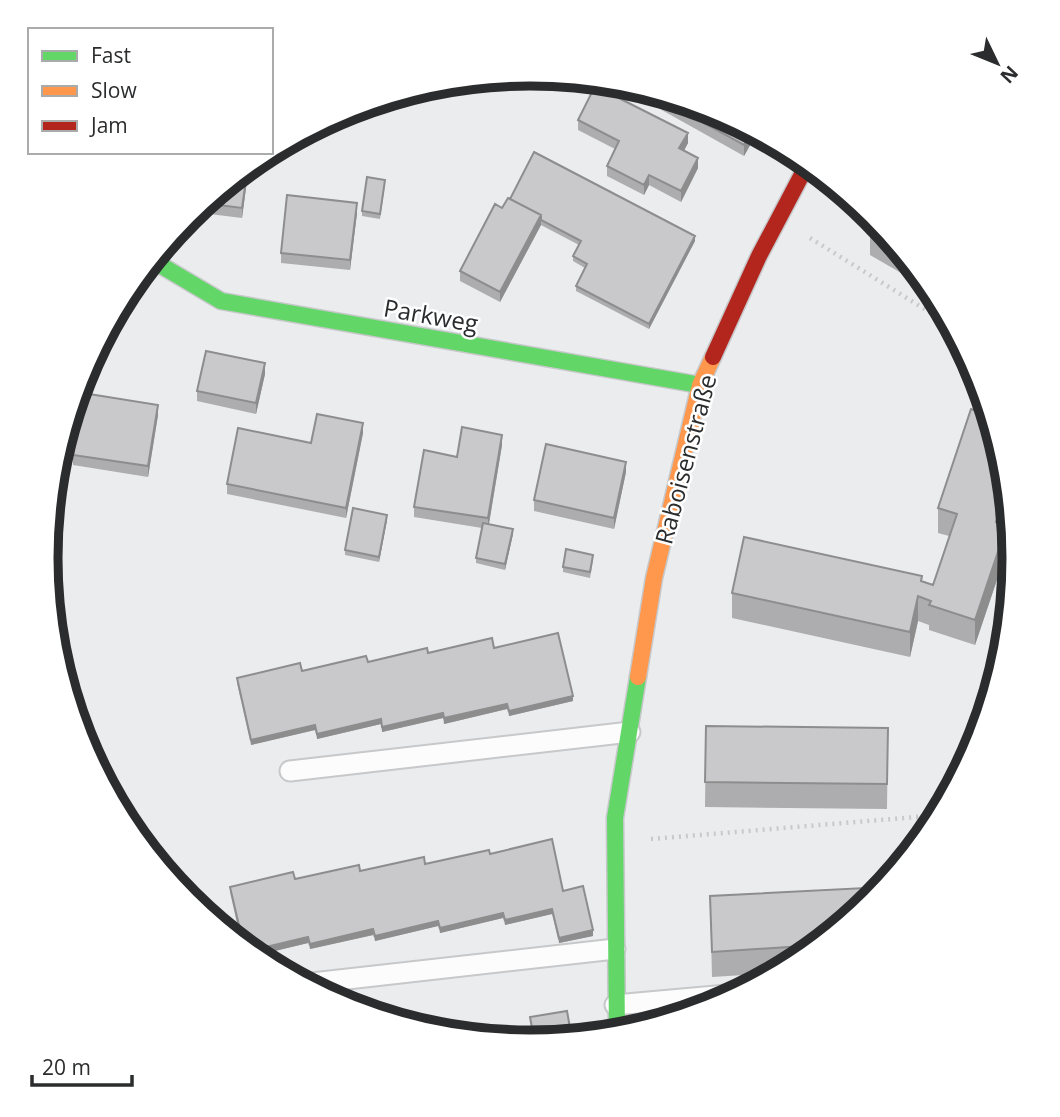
<svg xmlns="http://www.w3.org/2000/svg" width="1060" height="1117" viewBox="0 0 1060 1117" font-family="'Open Sans',sans-serif">
<style>
.lines{fill:none;stroke-linecap:round;stroke-linejoin:round}
.lane-casing{stroke:#c7c8ca;stroke-width:23}
.fast-casing{stroke:#c7c8ca;stroke-width:19}
.slow-casing{stroke:#c7c8ca;stroke-width:19}
.jam-casing{stroke:#c7c8ca;stroke-width:19}
.path{stroke:#c8c9ca;stroke-width:4.5;stroke-dasharray:2 5;stroke-linecap:butt}
.lane{stroke:#fcfcfc;stroke-width:19}
.fast{stroke:#63d668;stroke-width:16}
.slow{stroke:#ff974d;stroke-width:16}
.jam{stroke:#b3261e;stroke-width:16}
.wall{fill:#adadaf}
.shaded-wall{fill:#8d8d8e}
.building{fill:#c9c9cb;stroke:#8d8d8e;stroke-width:2}
.labels{text-anchor:middle;dominant-baseline:central;stroke-width:5;stroke-linejoin:round;paint-order:stroke}
.street-label{font-size:24px;fill:#2b2c2d;stroke:#fff}
.rim{fill:none;stroke:#2b2c2d;stroke-width:9}
</style>
<rect width="100%" height="100%" fill="#eaecee"/>
<g class="lines">
<defs>
<path id="lane" d="M290,771L630,732
M303,984L615,949
M615,1005L738,994"/>
<path id="fast" d="M162,266L221,301L700,385
M617,1034L615,818L638,677"/>
<path id="slow" d="M638,677L654,578L700,385L713,357"/>
<path id="jam" d="M713,357L759,256L808,163"/>
</defs>
<use href="#lane" class="lane-casing"/>
<use href="#fast" class="fast-casing"/>
<use href="#slow" class="slow-casing"/>
<use href="#jam" class="jam-casing"/>
<path class="path" d="M810,238L952,326
M120,303L136,291
M651,839L940,815"/>
<use href="#lane" class="lane"/>
<use href="#fast" class="fast"/>
<use href="#slow" class="slow"/>
<use href="#jam" class="jam"/>
</g>
<path class="wall" d="M651,94L757,133L744,156L651,104Z
M578,120L688,143L684,151L698,168L681,202L649,185L644,195L607,176V166L615,149L578,130Z
M249,165L242,218L193,212Z
M385,185L380,219L362,216V211Z
M502,208L695,241L649,329L576,291V286L585,268L573,261V256L579,245L541,225L500,302L460,281V271Z
M357,213L350,270L281,263V253Z
M876,220L933,290L934,292L870,255V230Z
M265,374L256,414L197,401V391Z
M158,415L148,477L73,465V455Z
M363,433L346,518L227,494V484L311,443Z
M502,445L489,524L513,534L505,570L476,563V558L482,528L414,517V507L457,457Z
M626,472L614,529L534,511V500Z
M1009,507L1004,524L1007,550L975,645L929,630V625L918,621L910,657L732,618V593L922,581L933,585L949,536L938,533V508Z
M387,520L379,562L345,555V550Z
M593,560L590,578L563,572V567Z
M494,648L573,701L509,716L507,709L444,724L443,718L382,732L381,724L317,739L315,730L251,745L237,683V678L302,671L428,653Z
M706,726L888,728L887,809L705,807Z
M490,854L563,891L593,936L559,943L552,914L505,925L503,918L440,933L438,926L375,941L373,935L310,949L308,943L254,956L242,946L230,892V887L425,864Z
M710,896L872,901L799,962L778,973L712,977Z"/>
<path class="shaded-wall" d="M752,131L757,133L744,156V145Z
M688,133V143L679,159V148Z
M698,158V168L681,202V191Z
M249,165L242,218V208L248,166Z
M649,175V185L644,195V185Z
M357,203V213L350,270V260Z
M541,215V225L500,302V292Z
M695,236V241L649,329V324Z
M265,363V374L256,414V403Z
M158,405V415L148,477V466Z
M363,423V433L346,518V508Z
M502,435V445L488,529V518Z
M626,462V472L614,529V518Z
M1008,488L1009,507L996,547V522Z
M387,515V520L379,562V557Z
M1007,525V550L975,645V620Z
M513,529V534L505,570V564Z
M918,596V621L910,657V632Z
M573,696V701L509,716V711Z
M507,704V709L444,724V718Z
M443,713V718L382,732V727Z
M381,719V724L317,739V734Z
M315,725V730L251,745V740Z
M552,909V914L505,925V920Z
M503,913V918L440,933V928Z
M438,921V926L375,941V936Z
M373,929V935L310,949V944Z
M593,930V936L559,943V938Z
M308,937V943L254,956L249,951Z"/>
<path class="building" d="M595,86L688,133L679,148L698,158L681,191L649,175L644,185L607,166L619,141L578,120Z
M652,92L716,111L752,131L744,145L651,94Z
M534,152L695,236L649,324L576,286L587,264L573,256L581,241L541,220V215L510,199Z
M248,166L242,208L203,203Z
M367,177L385,180L380,214L362,211Z
M287,195L357,203L350,260L281,253Z
M508,198L541,215L500,292L460,271L495,204L502,208Z
M876,220L897,245L870,230Z
M206,351L265,363L256,403L197,391Z
M83,393L158,405L148,466L73,455Z
M971,409L990,415L1005,464L1008,488L996,522L1007,525L975,620L929,605L931,601L918,596L910,632L732,593L744,537L922,576L921,581L933,585L957,514L938,508Z
M317,414L363,423L346,508L227,484L238,428L311,443Z
M462,427L502,435L488,518L414,507L424,450L457,457Z
M546,444L626,462L614,518L534,500Z
M353,508L387,515L379,557L345,550Z
M483,523L513,529L505,564L476,558Z
M566,549L593,555L590,572L563,567Z
M558,633L573,696L509,711L507,704L444,718L443,713L382,727L381,719L317,734L315,725L251,740L237,678L300,663L302,671L366,656L368,662L427,648L428,653L492,638L494,648Z
M706,726L888,728L887,784L705,782Z
M552,839L563,891L583,886L593,930L559,938L552,909L505,920L503,913L440,928L438,921L375,936L373,929L310,944L308,937L249,951L244,947L230,887L293,872L295,879L359,865L360,871L424,857L425,864L489,850L490,854Z
M884,887L872,901L819,945L712,952L710,896Z
M567,1011L572,1039L530,1043L484,1038L483,1036L532,1028L530,1017Z"/>
<g class="labels">
<g class="street-label">
<text transform="translate(431 315) rotate(10)">Parkweg</text>
<text transform="translate(685 459) rotate(-75)">Raboisenstraße</text>
</g>
</g>
<path d="M0 0H1060V1117H0ZM58 558a472 472 0 1 1 944 0a472 472 0 1 1-944 0Z" fill="#fff" fill-rule="evenodd"/>
<path class="rim" d="M58 558a472 472 0 1 1 944 0a472 472 0 1 1-944 0Z"/>
<rect x="28" y="28" width="245" height="126" fill="#ffffff" stroke="#aaabab" stroke-width="2"/>
<rect x="42" y="51" width="35" height="10" fill="#63d668" stroke="#aaabab" stroke-width="2"/>
<text x="91" y="63" font-size="21" fill="#2b2c2d">Fast</text>
<rect x="42" y="86" width="35" height="10" fill="#ff974d" stroke="#aaabab" stroke-width="2"/>
<text x="91" y="98" font-size="21" fill="#2b2c2d">Slow</text>
<rect x="42" y="121" width="35" height="10" fill="#b3261e" stroke="#aaabab" stroke-width="2"/>
<text x="91" y="133" font-size="21" fill="#2b2c2d">Jam</text>
<g transform="translate(997 63) rotate(133)" stroke="#ffffff" stroke-width="5" paint-order="stroke">
<path d="M0-5L12 26L0 18L-12 26Z" fill="#2b2c2d"/>
<text y="-10" font-size="19" font-weight="bold" text-anchor="middle" fill="#2b2c2d">N</text>
</g>
<path d="M32 1075v10h100v-10" fill="none" stroke="#2b2c2d" stroke-width="3.5"/>
<text x="42" y="1075" font-size="21" fill="#2b2c2d" stroke="#ffffff" stroke-width="5" paint-order="stroke">20 m</text>
</svg>
